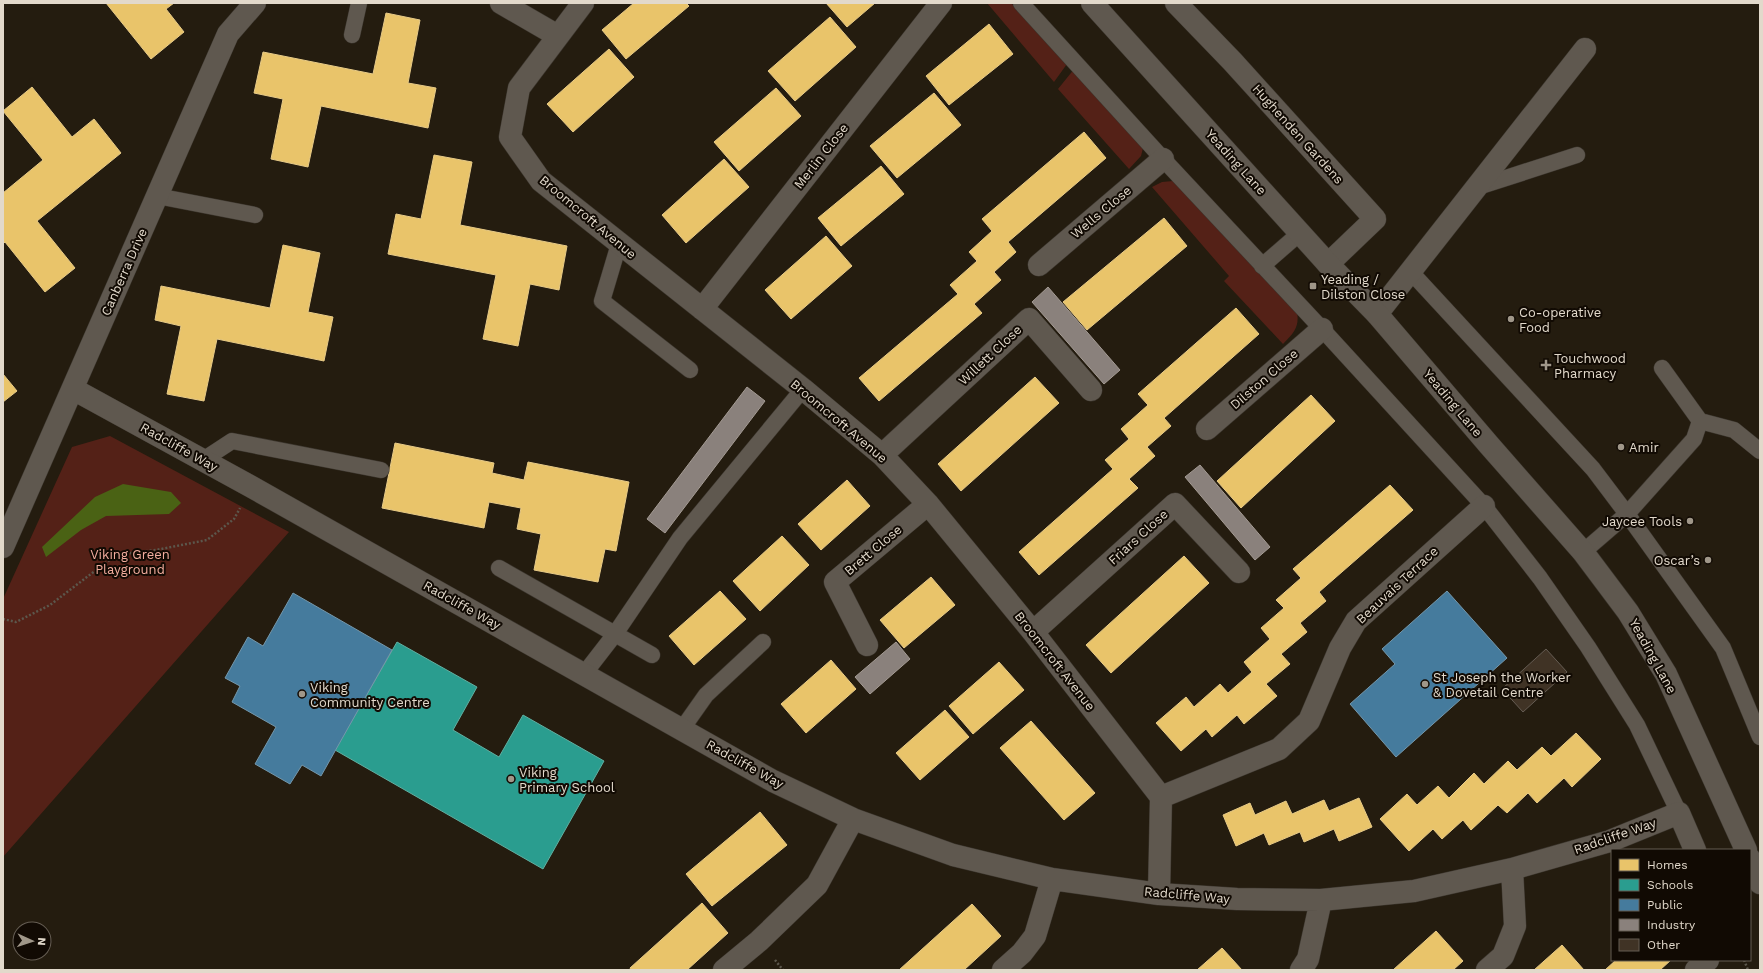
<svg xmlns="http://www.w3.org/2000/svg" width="1763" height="973" viewBox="0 0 1763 973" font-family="'Work Sans',sans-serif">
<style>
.green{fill:#542117}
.water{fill:#4a6214}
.homes{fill:#e9c46a;stroke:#e7ca87}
.schools{fill:#2a9d8f;stroke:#61afa1}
.public{fill:#457b9d;stroke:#7497ab}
.industry{fill:#8a817c;stroke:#a49b94}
.building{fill:#403325;stroke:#655c53}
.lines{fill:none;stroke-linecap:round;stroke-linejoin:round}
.service-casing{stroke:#3c362e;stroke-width:17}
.minor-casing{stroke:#3c362e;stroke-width:23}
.tertiary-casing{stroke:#3c362e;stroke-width:23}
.path{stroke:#5c574c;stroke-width:2.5;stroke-dasharray:2 2;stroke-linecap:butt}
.service{stroke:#5f584f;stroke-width:16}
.minor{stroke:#5f584f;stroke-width:22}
.tertiary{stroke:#5f584f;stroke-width:22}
.poi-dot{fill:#a09789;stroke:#110a03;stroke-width:1.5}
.labels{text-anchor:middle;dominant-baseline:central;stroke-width:4;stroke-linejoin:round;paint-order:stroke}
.street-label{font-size:13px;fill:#e2d9cb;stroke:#110a03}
.poi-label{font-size:13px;fill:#e2d9cb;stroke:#110a03;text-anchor:start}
.park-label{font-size:13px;fill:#f3ad9e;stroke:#110a03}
</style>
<rect width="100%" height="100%" fill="#241c0f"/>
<path class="green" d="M987,3H1011L1067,64L1054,82Z
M1079,63L1143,148L1141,156L1129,169L1058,89Z
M1173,181L1296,306C1300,325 1297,330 1283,344L1224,281L1229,276L1152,187L1162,182Z
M110,436L289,532L3,857V599L72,447Z"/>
<path class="water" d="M123,484L171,492L181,503L169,514L106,516L81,530L46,557L42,547L95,497Z"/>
<path class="homes" d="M106,3H174L166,9L184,32L151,59Z
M634,3H686L689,6L626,59L602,30Z
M826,3H875L847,27Z
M386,13L420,20L408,83L436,88L428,128L321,106L308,167L271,159L283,99L254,93L263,52L373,74Z
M830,17L856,47L795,101L768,71Z
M989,24L1013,54L949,105L926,76Z
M609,49L634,77L573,132L547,104Z
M32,87L72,137L94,119L121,153L37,221L75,268L45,292L5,242L3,244V193L43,160L3,111Z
M776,88L801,116L739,171L714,142Z
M934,93L961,125L897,178L870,146Z
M1084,132L1106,158L1008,242L1016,252L994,272L1001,280L974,304L982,313L879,401L859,378L958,294L950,285L977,261L969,252L992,231L982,219Z
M434,155L472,162L460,225L567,246L559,290L530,284L518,346L483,339L496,275L388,254L396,214L421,219Z
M724,159L749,187L686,243L662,215Z
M881,166L904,194L841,246L818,218Z
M1164,218L1187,246L1087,330L1063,302Z
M826,236L852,266L791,319L765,290Z
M283,245L320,253L308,312L333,317L324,361L217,339L204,401L167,394L181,326L155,320L161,286L270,308Z
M1236,308L1259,334L1164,418L1171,426L1147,447L1155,456L1129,479L1138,488L1039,575L1019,552L1113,469L1105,460L1129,439L1121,429L1148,405L1138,394Z
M3,374L17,391L3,402Z
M1035,377L1059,403L961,491L938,464Z
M1311,395L1335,421L1241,508L1217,481Z
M395,443L494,463L492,473L524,480L528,462L629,482L616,551L605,549L598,582L534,570L541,534L517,529L521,508L489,502L484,528L382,508Z
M847,480L870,506L821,550L798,524Z
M1390,485L1413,510L1319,592L1326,601L1300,623L1307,632L1281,654L1290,664L1266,684L1277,696L1244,724L1237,715L1212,737L1206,729L1181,751L1156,723L1186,697L1194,707L1220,684L1228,693L1252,672L1244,662L1270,639L1261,628L1284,608L1276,600L1301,578L1293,569Z
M782,536L809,565L760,611L733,581Z
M1184,556L1209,583L1111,673L1086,645Z
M931,577L955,605L904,648L880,620Z
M720,591L746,619L694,665L669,636Z
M831,660L856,689L806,733L781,704Z
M999,662L1024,690L973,734L949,706Z
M945,710L969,737L920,780L896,753Z
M1031,721L1095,793L1064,820L1000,748Z
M1576,733L1601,759L1572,787L1564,778L1537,803L1528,793L1507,813L1498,805L1471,830L1463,820L1442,839L1433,829L1409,851L1380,819L1407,794L1417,805L1438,786L1449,798L1474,773L1484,784L1508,761L1517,770L1542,747L1551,756Z
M1359,798L1372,827L1339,841L1334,829L1304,842L1300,832L1269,845L1264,833L1236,846L1223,815L1250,803L1255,815L1286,801L1292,814L1324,800L1329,811Z
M760,812L787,845L712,906L686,874Z
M702,903L728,933L687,970H631L630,968Z
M972,904L1001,936L964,970H899Z
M1436,931L1463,961L1453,970H1393Z
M1562,945L1584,970H1534Z
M1222,948L1242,970H1197Z
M1616,960H1671L1660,970H1605Z"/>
<path class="schools" d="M397,642L477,687L453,730L499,757L523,715L604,761L543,869L335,750Z"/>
<path class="public" d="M1447,591L1507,658L1396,757L1350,704L1395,664L1382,649Z
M293,593L392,650L321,776L302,765L290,784L255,764L276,727L232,702L240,686L225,678L248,637L263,646Z"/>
<path class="industry" d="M1048,287L1120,370L1104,384L1032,302Z
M747,387L765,401L665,533L647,519Z
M1200,465L1270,547L1255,560L1185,477Z
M896,642L910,659L870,694L855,677Z"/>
<path class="building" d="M1546,649L1567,672L1523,712L1502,689Z"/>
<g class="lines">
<defs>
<path id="service" d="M1021,3L1163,159L1322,329L1484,506L1540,578L1588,647L1637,725L1679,813
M352,35L359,3
M1475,188L1577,155
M157,196L255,215
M619,244L602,301L690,370
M1262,266L1300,233
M1410,271L1593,469L1627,514L1723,648L1760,737
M1700,421L1734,430L1760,451
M203,460L232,441L381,470
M1583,552L1627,514L1694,439L1700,421L1662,368
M499,568L652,655
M584,674L615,634L680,538L803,389
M682,729L706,695L763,642"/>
<path id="minor" d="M501,3L558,36
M583,3L519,88L510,137L541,181L803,389L882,455L928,504L1033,632L1161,797L1159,894
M1176,3L1232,61L1375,219L1328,264
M1039,265L1163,159
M702,309L941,3
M1377,314L1585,49
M73,389L250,486L773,781L853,819L953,855L1052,879L1159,894L1237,899L1321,900L1414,891L1512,869L1610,841L1679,813L1695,850
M1207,429L1322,329
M882,455L1029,319L1091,390
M3,547L228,34L255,3
M1033,632L1175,504L1239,572
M867,645L835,582L928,504
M1161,797L1279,749L1309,721L1340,648L1356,621L1484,506
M724,970L759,941L817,885L853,819
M1003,970L1022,953L1035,936L1052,879
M1301,970L1308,959L1321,900
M1487,970L1503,956L1515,926L1512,869
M1696,970L1708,960"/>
<path id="tertiary" d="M1092,3L1328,264L1377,314L1489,445L1583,552L1628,612L1666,674L1746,850
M1750,859L1760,883"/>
</defs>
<use href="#service" class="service-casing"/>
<use href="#minor" class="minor-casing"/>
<use href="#tertiary" class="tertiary-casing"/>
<path class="path" d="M3,619L16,622L50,605L116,555L156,550L207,540L234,519L240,508
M775,960L783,970
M1744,960L1748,970"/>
<use href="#service" class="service"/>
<use href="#minor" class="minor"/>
<use href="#tertiary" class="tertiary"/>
</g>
<g class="poi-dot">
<rect x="1309" y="282" width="8" height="8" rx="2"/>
<circle cx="1511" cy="319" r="4"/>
<path d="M1544 359h4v4h4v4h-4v4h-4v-4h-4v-4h4z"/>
<circle cx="1621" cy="447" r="4"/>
<circle cx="1690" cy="521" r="4"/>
<circle cx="1708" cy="560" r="4"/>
<circle cx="1425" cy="684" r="4"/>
<circle cx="302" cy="694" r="4"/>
<circle cx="511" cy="779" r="4"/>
</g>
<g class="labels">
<g class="street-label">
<text transform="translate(1298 134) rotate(48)">Hughenden Gardens</text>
<text transform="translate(821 156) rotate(-52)">Merlin Close</text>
<text transform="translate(1236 162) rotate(48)">Yeading Lane</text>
<text transform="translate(1101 212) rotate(-40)">Wells Close</text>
<text transform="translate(588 217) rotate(40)">Broomcroft Avenue</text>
<text transform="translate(124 272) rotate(-66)">Canberra Drive</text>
<text transform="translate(990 355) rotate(-43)">Willett Close</text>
<text transform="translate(1264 379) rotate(-41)">Dilston Close</text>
<text transform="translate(1453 403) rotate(50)">Yeading Lane</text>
<text transform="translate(839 421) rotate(40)">Broomcroft Avenue</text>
<text transform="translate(179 447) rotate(29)">Radcliffe Way</text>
<text transform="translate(1138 537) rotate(-42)">Friars Close</text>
<text transform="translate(873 550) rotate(-40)">Brett Close</text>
<text transform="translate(1397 585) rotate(-43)">Beauvais Terrace</text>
<text transform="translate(462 605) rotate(29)">Radcliffe Way</text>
<text transform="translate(1653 656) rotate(61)">Yeading Lane</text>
<text transform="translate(1055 661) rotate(52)">Broomcroft Avenue</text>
<text transform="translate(745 764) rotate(29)">Radcliffe Way</text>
<text transform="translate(1615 836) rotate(-19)">Radcliffe Way</text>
<text transform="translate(1187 895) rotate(5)">Radcliffe Way</text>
</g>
<g class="poi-label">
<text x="1321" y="279">Yeading /<tspan x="1321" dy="15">Dilston Close</tspan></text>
<text x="1519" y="312">Co-operative<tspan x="1519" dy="15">Food</tspan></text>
<text x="1554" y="358">Touchwood<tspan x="1554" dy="15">Pharmacy</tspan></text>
<text x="1629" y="447">Amir</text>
<text x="1682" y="521" text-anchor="end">Jaycee Tools</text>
<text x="1700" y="560" text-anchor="end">Oscar’s</text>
<text x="1433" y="677">St Joseph the Worker<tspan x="1433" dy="15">&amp; Dovetail Centre</tspan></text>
<text x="310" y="687">Viking<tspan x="310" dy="15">Community Centre</tspan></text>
<text x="519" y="772">Viking<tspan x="519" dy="15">Primary School</tspan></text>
</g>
<g class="park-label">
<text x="130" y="554">Viking Green<tspan x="130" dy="15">Playground</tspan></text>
</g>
</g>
<rect width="1763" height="973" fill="none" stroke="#e2d9cb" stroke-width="8"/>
<rect x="1611" y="849" width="140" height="112" fill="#110a03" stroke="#655d53"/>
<rect x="1619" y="859" width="20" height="12" fill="#e9c46a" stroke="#655d53"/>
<text x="1647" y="869" font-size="12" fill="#e2d9cb">Homes</text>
<rect x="1619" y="879" width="20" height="12" fill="#2a9d8f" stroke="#655d53"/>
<text x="1647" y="889" font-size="12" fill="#e2d9cb">Schools</text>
<rect x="1619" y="899" width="20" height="12" fill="#457b9d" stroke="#655d53"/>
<text x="1647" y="909" font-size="12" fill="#e2d9cb">Public</text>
<rect x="1619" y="919" width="20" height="12" fill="#8a817c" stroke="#655d53"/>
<text x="1647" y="929" font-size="12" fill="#e2d9cb">Industry</text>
<rect x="1619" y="939" width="20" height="12" fill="#403325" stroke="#655d53"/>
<text x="1647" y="949" font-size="12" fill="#e2d9cb">Other</text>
<g transform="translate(32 941) rotate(93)"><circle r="19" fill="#110a03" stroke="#655d53"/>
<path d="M0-3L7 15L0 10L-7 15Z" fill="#a09789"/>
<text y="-6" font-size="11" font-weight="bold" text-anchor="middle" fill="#e2d9cb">N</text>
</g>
</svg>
